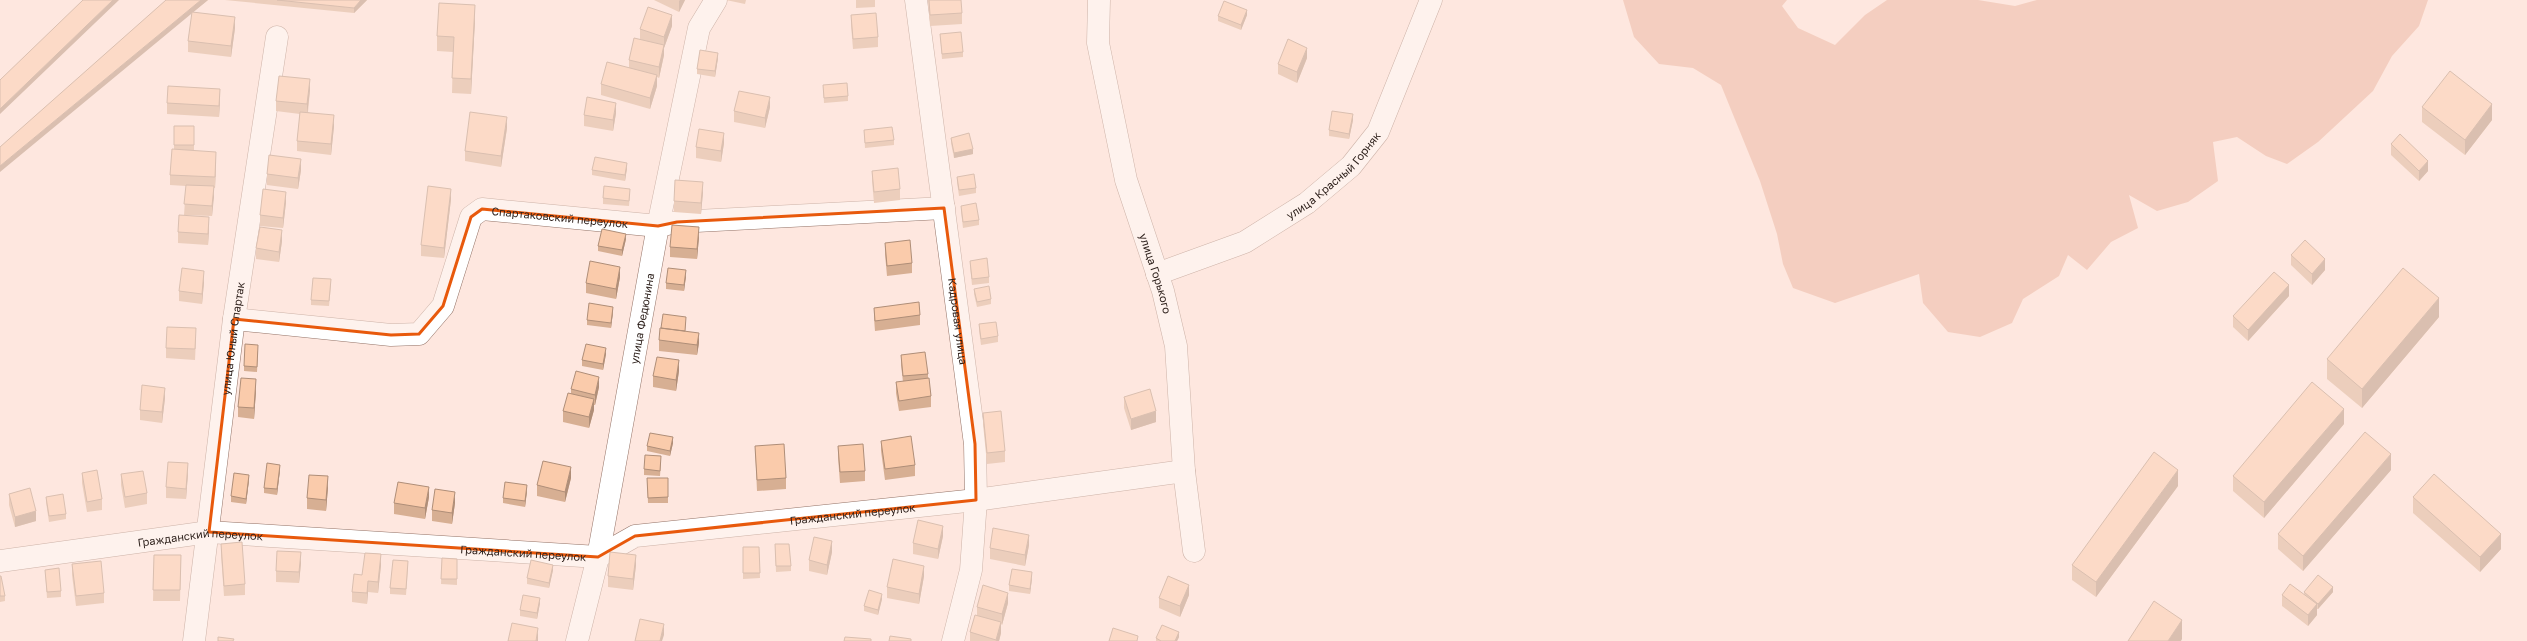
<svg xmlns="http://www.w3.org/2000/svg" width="2527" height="641" viewBox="0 0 2527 641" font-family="'Golos Text',sans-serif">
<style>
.green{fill:#e9b09b}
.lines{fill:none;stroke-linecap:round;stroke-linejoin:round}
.minor-casing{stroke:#947367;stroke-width:23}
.minor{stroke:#fff;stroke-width:22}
.wall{fill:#d7af93}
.shaded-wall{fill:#af8e78}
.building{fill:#facbab;stroke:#af8e78}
.marked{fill:none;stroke:#e8590c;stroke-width:3;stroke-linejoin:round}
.labels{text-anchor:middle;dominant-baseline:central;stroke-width:4;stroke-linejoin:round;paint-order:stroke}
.street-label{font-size:11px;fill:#2c1f1a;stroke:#fff}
</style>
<rect width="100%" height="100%" fill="#fee7df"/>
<path class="green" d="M1623,0H1787L1782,6L1798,28L1835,45L1865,15L1887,0H1978L2015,6L2037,0H2428L2419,26L2392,56L2373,91L2318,142L2287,164L2266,156L2237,137L2213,142L2218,181L2188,202L2157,211L2129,195L2138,228L2111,242L2087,270L2068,255L2059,276L2023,299L2012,323L1980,337L1948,332L1923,303L1919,274L1835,303L1793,288L1783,264L1777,234L1760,181L1721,85L1693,68L1659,64L1634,37Z"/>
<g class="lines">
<defs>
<g id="minor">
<path id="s1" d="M916,0L975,444L976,500L971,570L953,641"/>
<path id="s2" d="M1099,0L1098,43L1126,180L1163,291L1176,346L1184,471L1194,551"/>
<path id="s3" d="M1157,274L1245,242L1307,203L1351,166L1378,132L1431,0"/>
<path id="s4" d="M234,319L391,335L419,334L443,306L471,217L482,209L658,226L677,222L944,208"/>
<path id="s5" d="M0,561L209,532L598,557L635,536L976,500L1184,471"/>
<path id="s6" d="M194,641L234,319L277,37"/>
<path id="s7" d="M577,641L598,557L658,226L699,28L716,0"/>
</g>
</defs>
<use href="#minor" class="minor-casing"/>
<use href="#minor" class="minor"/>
</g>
<path class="wall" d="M166,0H208L193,12L235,28L231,57L188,52V41L192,13Z
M225,0H367L354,13Z
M654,0H685L679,12Z
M726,0H746L745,4Z
M856,0H875V7L856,8Z
M928,0L962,13V24L930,26Z
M851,15L878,37V47L853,49L851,25Z
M1247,15L1241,30L1218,21V16Z
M475,20L471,94L452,93L453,52L437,51V36Z
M672,26L664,48V55L659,78L657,77V86L650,109L601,95V84L629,68V60L640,39V29Z
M940,34L963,52V57L942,59Z
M718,58L715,77L697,74V69Z
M1307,58L1297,83L1278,74V64Z
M823,85L848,96V101L824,103Z
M310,90L308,112L334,126L331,155L297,151V141L300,114L276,111V101Z
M220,100L219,117L167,114V103Z
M770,107L765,128L734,122V111Z
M2422,107L2492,120L2465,155L2422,122Z
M616,113L613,131L584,126V115Z
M1353,120L1349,139L1329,136V130Z
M174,126H194V150H187L216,162L215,188H214L212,216L184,215L186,186L170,185V175L174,149Z
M507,128L501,167L465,161V151Z
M864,130L894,140V145L865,148Z
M951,138L973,154L954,158L951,143Z
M724,143L721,162L696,158V147Z
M2391,144L2428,171L2419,181L2391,155Z
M627,168L625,181L592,175V170Z
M301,170L298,189L267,185V174Z
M872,171L900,189V200L874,203L872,181Z
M957,177L976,188V193L959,196L957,182Z
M703,192L701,214L674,212V201Z
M630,194L629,206L603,204V198Z
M451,199L444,258L421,256V245Z
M286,202L283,228L260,226V215Z
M961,206L979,220V225L963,228L961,211Z
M209,228L208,245L178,243V232Z
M699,237L697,259L670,257V247Z
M626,239L622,256L598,251V246Z
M282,241L279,262L256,259V248Z
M885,243L912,263V273L887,276L885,254Z
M2291,255L2325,270L2312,285L2291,265Z
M970,261L989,277V283L972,285L970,266Z
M686,276L684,291L666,289V283Z
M620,277L616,299L586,293V283Z
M204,282L202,304L179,301V291Z
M331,285L329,306L311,305V300Z
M974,289L991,299V304L977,307L974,294Z
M2289,296L2248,341L2233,327V316Z
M874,308L920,315V325L875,331L874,318Z
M613,312L611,328L587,325V320Z
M2439,317L2362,408L2327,379V359Z
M686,322L685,331L699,343L697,355L659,351V340Z
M979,324L998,336V342L981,345L979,330Z
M196,339L195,360L166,358V348Z
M258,351L257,372L244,371V366Z
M606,354L603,370L582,366V360Z
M901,355L928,374V378L931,396V407L899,411L896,393V382H903L901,365Z
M679,371L676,391L653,387V376Z
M599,387L595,405H594V410L589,428L563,422V411L571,394V389Z
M256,390L254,419L238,417V407Z
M1124,397L1156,422L1131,430L1124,408Z
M165,398L162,423L140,420V410Z
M983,413L1005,451V462L987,464L983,424Z
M2344,424L2264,518L2233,491V476Z
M881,441L915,465V476L885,480L881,451Z
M673,443L670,456L647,451V446Z
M755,446L786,478V489L757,491Z
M838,446L865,471V481L840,483L838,457Z
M661,462L660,476L644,475V469Z
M280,470L277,495L264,493V488Z
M2391,470L2303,571L2278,549V534Z
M82,473L102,499V510L87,512L82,483Z
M188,473L186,499L166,498V487Z
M121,474L147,493V504L125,508L121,485Z
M571,478L565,502L537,496V485Z
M647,478H668V503H648Z
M249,480L246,504L231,502V496Z
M2178,486L2096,597L2072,580V565Z
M328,487L326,511L307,509V498Z
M527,491L525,507L503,503V498Z
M9,494L36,521L15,527L9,505Z
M46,497L66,514V519L49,522L46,502Z
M429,497L425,519L394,514V503Z
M2413,497L2501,549L2480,572L2413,513Z
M455,503L452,524L432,521V510Z
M943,536L938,559L913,554V543Z
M221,544L245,584V595L224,596L221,555Z
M775,544L791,566V571L776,572Z
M1029,545L1025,566L990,559V548Z
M743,547H759L760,578L743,579Z
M832,552L827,575L809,571V560Z
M154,555H181L180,601H153Z
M442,558L457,559V585L441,584Z
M301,563L299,583L276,582V571Z
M72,564L104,593V603L76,606L72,575Z
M381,565L378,593L368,592L367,604L352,602V592L362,575Z
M636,565L633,590L608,587V576Z
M408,567L406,595L390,594V588Z
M45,570L61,591V597L47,598Z
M553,570L549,588L527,584V578Z
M0,576L5,596V601L0,602Z
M924,576L919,604L887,598V587Z
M1032,578L1030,594L1009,591V585Z
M2304,592H2333L2318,609H2317V615L2308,626L2282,606V595L2304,594Z
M1189,595L1180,617L1159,608V598Z
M882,599L878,615L864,611V606Z
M540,603L537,619L520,616V610Z
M1008,603L1002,625L1001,624V633L999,641H970V632L977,615V607Z
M1179,637L1177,641H1156V638Z"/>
<path class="shaded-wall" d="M113,0H119L0,114V109Z
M201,0H208L0,172V166Z
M361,0H367L354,13V8Z
M680,0H685L679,12V1Z
M475,5V20L471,94V79Z
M1247,10V15L1241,30V25Z
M672,15V26L664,48V37Z
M235,17V28L231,57V46Z
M664,45V55L659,78V67Z
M1307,48V58L1297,83V72Z
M718,53V58L715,77V71Z
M657,75V86L650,109V98Z
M310,79V90L307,115V104Z
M220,89V100L219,117V106Z
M770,97V107L765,128V118Z
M616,103V113L613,131V120Z
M2492,104V120L2465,155V140Z
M1353,114V120L1349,139V134Z
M334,115V126L331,155V144Z
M507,117V128L501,167V156Z
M724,133V143L721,162V151Z
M973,149V154L954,158V153Z
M216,152V162L215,188V177Z
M301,159V170L298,189V178Z
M2428,161V171L2419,181V171Z
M627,163V168L625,181V175Z
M703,182V192L701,214V203Z
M214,186V197L212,216V206Z
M451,189V199L444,258V248Z
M286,192V202L283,228V218Z
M209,217V228L208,245V234Z
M699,227V237L697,259V249Z
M282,230V241L279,262V252Z
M626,234V239L622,256V250Z
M2325,259V270L2312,285V274Z
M620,267V277L616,299V289Z
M686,270V276L684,291V285Z
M204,271V282L202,304V294Z
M2289,285V296L2248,341V330Z
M2439,298V317L2362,408V389Z
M613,307V312L611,328V323Z
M699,333V343L697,355V345Z
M606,348V354L603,370V364Z
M679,360V371L676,391V380Z
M599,377V387L595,405V395Z
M256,379V390L254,419V408Z
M165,388V398L162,423V412Z
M594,399V410L589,428V417Z
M2344,409V424L2264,518V502Z
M1156,411V422L1131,430V419Z
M673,437V443L670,456V451Z
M2391,454V470L2303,571V556Z
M188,463V473L186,499V489Z
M280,465V470L277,495V489Z
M571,467V478L565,502V492Z
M2178,470V486L2096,597V582Z
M249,475V480L246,504V499Z
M328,476V487L326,511V500Z
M527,485V491L525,507V501Z
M429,487V497L425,519V508Z
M455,492V503L452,524V513Z
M36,511V521L15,527V517Z
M943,526V536L938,559V549Z
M2501,534V549L2480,572V557Z
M1029,535V545L1025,566V555Z
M832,541V552L827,575V565Z
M301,552V563L299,583V572Z
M381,554V565L378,593V582Z
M636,555V565L633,590V579Z
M553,565V570L549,588V583Z
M924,566V576L919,604V594Z
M1032,572V578L1030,594V589Z
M368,581V592L367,604V593Z
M1189,585V595L1180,617V606Z
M2333,587V592L2318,609V604Z
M1008,593V603L1002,625V614Z
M882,594V599L878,615V610Z
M540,598V603L537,619V613Z
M2317,604V615L2308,626V615Z
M2182,620V639L2181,641H2168Z
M1001,622V633L999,641H996Z
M664,624V635L662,641H660Z
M538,628V641H536Z
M1179,632V637L1177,641H1175Z"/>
<path class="building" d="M83,0H113L0,109V80Z
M166,0H201L0,166V147Z
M277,0H361L354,8Z
M929,0H961L962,13L930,15Z
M1224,1L1247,10L1241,25L1218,16Z
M439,3L475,5L471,79L452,78L454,37L437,36Z
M648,7L672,15L664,37L640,29Z
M192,12L235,17L231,46L188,41Z
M876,13L878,37L853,39L851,15Z
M961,32L963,52L942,54L940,34Z
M634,38L664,45L659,67L629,60Z
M1288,39L1307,48L1297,72L1278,64Z
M700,50L718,53L715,71L697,69Z
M607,62L657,75L650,98L601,84Z
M2450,71L2492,104L2465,140L2422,107Z
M279,76L310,79L307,104L276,101Z
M847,83L848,96L824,98L823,85Z
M168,86L220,89L219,106L167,103Z
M739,91L770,97L765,118L734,111Z
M587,97L616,103L613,120L584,115Z
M1332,111L1353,114L1349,134L1329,130Z
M300,112L334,115L331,144L297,141Z
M470,112L507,117L501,156L465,151Z
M174,126H194V145H174Z
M892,127L894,140L865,143L864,130Z
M699,129L724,133L721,151L696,147Z
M969,133L973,149L954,153L951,138Z
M2400,134L2428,161L2419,171L2391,144Z
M172,149L216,152L215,177L170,175Z
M269,155L301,159L298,178L267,174Z
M595,157L627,163L625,175L592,170Z
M898,168L900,189L874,192L872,171Z
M974,174L976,188L959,190L957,177Z
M675,180L703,182L701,203L674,201Z
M186,185L214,186L212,206L184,204Z
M428,186L451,189L444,248L421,245Z
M604,186L630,189L629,201L603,198Z
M263,189L286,192L283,218L260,215Z
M976,203L979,220L963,222L961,206Z
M179,215L209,217L208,234L178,232Z
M672,225L699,227L697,249L670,247Z
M260,227L282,230L279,252L256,248Z
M602,229L626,234L622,250L598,246Z
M910,240L912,263L887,266L885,243Z
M2305,240L2325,259L2312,274L2291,255Z
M987,258L989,277L972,279L970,261Z
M590,261L620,267L616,289L586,283Z
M182,268L204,271L202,294L179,291Z
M668,268L686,270L684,285L666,283Z
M2403,268L2439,298L2362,389L2327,359Z
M2274,272L2289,285L2248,330L2233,316Z
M313,278L331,279L329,301L311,300Z
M989,286L991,299L977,302L974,289Z
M919,302L920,315L875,321L874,308Z
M589,303L613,307L611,323L587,320Z
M663,314L686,317L685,331L661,328Z
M996,322L998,336L981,339L979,324Z
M167,327L196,328L195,349L166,348Z
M660,328L699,333L697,345L659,340Z
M245,344L258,345L257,367L244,366Z
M586,344L606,348L603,364L582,360Z
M925,352L928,374L903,376L901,355Z
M657,357L679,360L676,380L653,376Z
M576,371L599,377L595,395L571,389Z
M241,378L256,379L254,408L238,407Z
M929,378L931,396L899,401L896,382Z
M2312,382L2344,409L2264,502L2233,476Z
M142,385L165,388L162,412L140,410Z
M1150,389L1156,411L1131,419L1124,397Z
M568,393L594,399L589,417L563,411Z
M1001,411L1005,451L987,453L983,413Z
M2365,432L2391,454L2303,556L2278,534Z
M650,433L673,437L670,451L647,446Z
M911,436L915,465L885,469L881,441Z
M784,444L786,478L757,480L755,446Z
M863,444L865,471L840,472L838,446Z
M2154,452L2178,470L2096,582L2072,565Z
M645,455L661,456L660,471L644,469Z
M543,461L571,467L565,492L537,485Z
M168,462L188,463L186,489L166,487Z
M267,463L280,465L277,489L264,488Z
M97,470L102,499L87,502L82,473Z
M143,471L147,493L125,497L121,474Z
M234,473L249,475L246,499L231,496Z
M2434,474L2501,534L2480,557L2413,497Z
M309,475L328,476L326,500L307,498Z
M647,478H668V497L648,498Z
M398,482L429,487L425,508L394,503Z
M505,482L527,485L525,501L503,498Z
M30,488L36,511L15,517L9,494Z
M435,489L455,492L452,513L432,510Z
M63,494L66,514L49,516L46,497Z
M918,520L943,526L938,549L913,543Z
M993,528L1029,535L1025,555L990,548Z
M814,537L832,541L827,565L809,560Z
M242,542L245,584L224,586L221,544Z
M775,544H789L791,566H776Z
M743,547H759L760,573H743Z
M277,551L301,552L299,572L276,571Z
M610,552L636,555L633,579L608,576Z
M365,553L381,554L378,582L368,581L367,593L352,592L354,574L362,575Z
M154,555H181L180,590H153Z
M442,558L457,559V579H441Z
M893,559L924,566L919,594L887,587Z
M393,560L408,561L406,589L390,588Z
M531,560L553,565L549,583L527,578Z
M101,561L104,593L76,596L72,564Z
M59,568L61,591L47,592L45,570Z
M1012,569L1032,572L1030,589L1009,585Z
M2318,575L2333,587L2318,604L2304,592Z
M0,576H1L5,596H0Z
M1168,576L1189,585L1180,606L1159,598Z
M2290,584L2317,604L2308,615L2282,595Z
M983,585L1008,593L1002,614L977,607Z
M869,590L882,594L878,610L864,606Z
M523,595L540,598L537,613L520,610Z
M2154,601L2182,620L2168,641H2128Z
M975,615L1001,622L996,640L970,632Z
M640,619L664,624L660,641H635Z
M512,623L538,628L536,641H508Z
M1162,625L1179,632L1175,641H1161L1156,638Z
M1113,628L1138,636L1137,641H1109Z
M890,636L911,639V641H889Z
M218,637L234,639L233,641H218Z
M845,637L871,639V641H844Z"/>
<path d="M0 0H2527V641H0ZM944,208L975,444L976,500L635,536L598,557L209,532L234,319L391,335L419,334L443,306L471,217L482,209L658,226L677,222Z" fill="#fee7df" fill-opacity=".55" fill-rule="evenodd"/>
<path class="marked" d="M944,208L975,444L976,500L635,536L598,557L209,532L234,319L391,335L419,334L443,306L471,217L482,209L658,226L677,222Z"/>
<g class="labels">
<g class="street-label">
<text stroke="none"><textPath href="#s3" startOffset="205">улица Красный Горняк</textPath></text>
<text stroke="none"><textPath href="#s4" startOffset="408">Спартаковский переулок</textPath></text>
<text stroke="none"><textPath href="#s2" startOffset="281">улица Горького</textPath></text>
<text stroke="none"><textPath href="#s7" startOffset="329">улица Федюнина</textPath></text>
<text stroke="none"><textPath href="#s1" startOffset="324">Кадровая улица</textPath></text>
<text stroke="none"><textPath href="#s6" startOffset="305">улица Юный Спартак</textPath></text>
<text stroke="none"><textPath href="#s5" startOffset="862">Гражданский переулок</textPath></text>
<text stroke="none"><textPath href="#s5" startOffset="202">Гражданский переулок</textPath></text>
<text stroke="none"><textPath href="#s5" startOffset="526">Гражданский переулок</textPath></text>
</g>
</g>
</svg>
